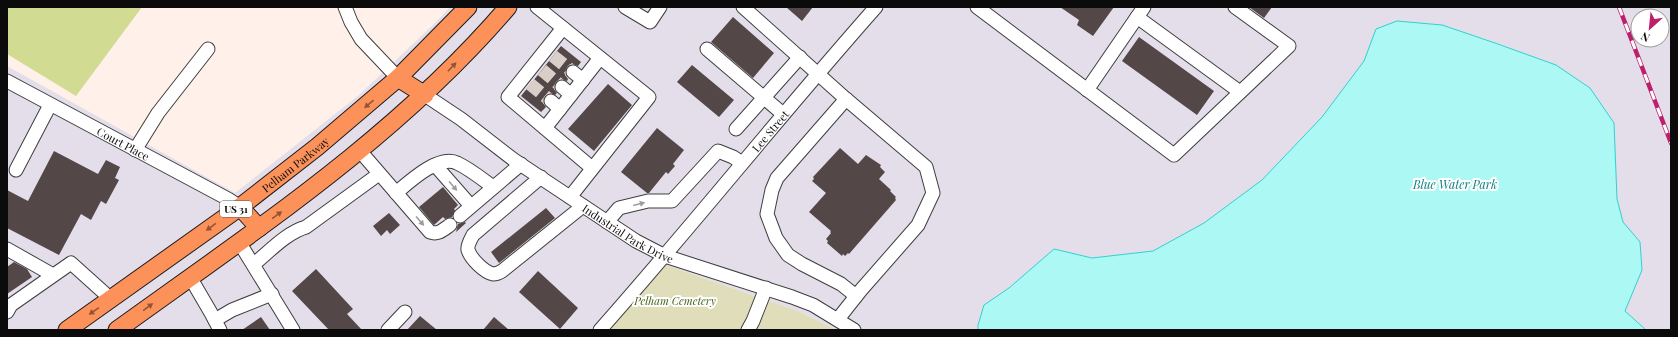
<svg xmlns="http://www.w3.org/2000/svg" width="1678" height="337" viewBox="0 0 1678 337" font-family="'Playfair Display',serif">
<style>
.industrial{fill:#e4deeb;fill-rule:evenodd}
.forest{fill:#d1db91}
.cemetery{fill:#e0ddba}
.water{fill:#acf8f5;stroke:#30d1ce}
.building{fill:#544747}
.lines{fill:none;stroke-linecap:round;stroke-linejoin:round}
.minor-tunnel{stroke:#dacec8;stroke-width:13;stroke-dasharray:13 6;stroke-linecap:butt}
.minor-casing{stroke:#3e3e3e;stroke-width:15}
.major-casing{stroke:#1c1c1c;stroke-width:19}
.minor{stroke:#fff;stroke-width:13}
.major{stroke:#fd915a;stroke-width:17}
.rail-casing{stroke:#be1f6a;stroke-width:4.5}
.rail{stroke:#fff;stroke-width:3;stroke-dasharray:9;stroke-linecap:butt}
.oneway{fill:#905536}
.oneway2{fill:#9d9d9d}
.labels{text-anchor:middle;dominant-baseline:central;stroke-width:4;stroke-linejoin:round;paint-order:stroke}
.shield{fill:#fff;stroke:#545454;stroke-width:1}
.shield-label{font-size:10px;font-weight:bold;fill:#0b0b0b}
.street-label{font-size:11px;fill:#0b0b0b;stroke:#fff}
.park-label{font-size:11px;font-style:italic;fill:#48641a;stroke:#fff}
.water-label{font-size:12px;font-style:italic;fill:#118183;stroke:#fff}
</style>
<rect width="100%" height="100%" fill="#fff1e9"/>
<path class="industrial" d="M450,7H1671V330H837L798,311L666,265L610,330H7V66L235,193L359,95L435,23ZM1638,16H1662V40H1638Z"/>
<path class="forest" d="M7,7H142L76,96L7,54Z"/>
<path class="cemetery" d="M666,265L798,311L837,330H610Z"/>
<path class="water" d="M1397,21L1442,25L1495,43L1556,65L1590,88L1614,123L1617,199L1623,222L1640,242L1642,270L1625,311L1646,330H978V325L984,305L1009,288L1054,249L1092,258L1153,251L1204,223L1262,180L1322,117L1364,61L1376,29Z"/>
<path class="building" d="M786,7H813L802,21Z
M1060,7H1114L1093,36L1077,25L1079,20Z
M1249,7H1272L1264,18Z
M733,17L774,53L753,78L711,42Z
M1139,37L1214,91L1197,115L1122,61Z
M561,46L581,62L578,66L570,64L567,67L565,75L568,79L567,81L560,79L556,82L554,89L557,93L555,95L549,93L545,96L543,103L546,107L541,112L521,96Z
M692,65L734,100L719,117L677,82Z
M608,84L632,105L594,151L568,129Z
M657,128L684,150L673,164L675,166L668,174L666,172L649,193H647L621,172Z
M840,148L858,164L866,155L881,165L880,167L885,172L879,179L891,190L890,191L896,197L895,198L896,200L849,254L848,253L845,256L843,254L842,256L827,243L828,241L826,239L831,233L830,232L831,231L809,212L826,193L812,181L814,179L813,177Z
M54,151L98,174L106,160L120,167L115,178L119,180L106,204L101,201L91,220L81,214L59,255L7,228V190L28,201Z
M443,187L458,205L454,209L455,210L452,217L445,219L443,217L434,225L419,207Z
M546,208L555,218L499,263L491,252Z
M389,213L400,225L390,234L387,230L381,236L373,226Z
M465,222L466,223L456,232L458,224Z
M14,262L27,269L32,277L7,294V267Z
M316,269L353,309L347,314L362,330H329L292,291Z
M538,271L578,308L560,329L519,292Z
M420,316L437,330H407Z
M261,317L270,330H242Z
M494,317L509,330H483Z"/>
<g class="lines">
<path class="minor-tunnel" d="M553,56L573,72
M542,70L562,87
M530,84L551,101"/>
<defs>
<g id="minor">
<path d="M345,7L351,22L361,39L398,78"/>
<path d="M537,7L649,97L570,197"/>
<path d="M625,7L650,22L660,7"/>
<path d="M743,7L846,99L926,167L933,193L918,225L861,290L838,319"/>
<path d="M977,7L1174,155L1289,46L1235,7"/>
<path d="M1137,17L1240,92"/>
<path d="M563,28L508,97L592,168"/>
<path d="M707,49L783,114"/>
<path d="M573,72L583,80"/>
<path id="s1" d="M7,81L228,199L240,207"/>
<path d="M562,87L571,95"/>
<path d="M1087,90L1144,7"/>
<path id="s2" d="M425,95L461,119L514,160L636,241L665,256L792,297L813,305L854,330"/>
<path d="M846,99L777,178L772,190L767,214L776,238L788,255L802,264L841,284L856,296"/>
<path d="M551,101L560,109"/>
<path d="M545,128L600,58"/>
<path d="M736,129L800,57"/>
<path d="M135,150L158,113L208,49"/>
<path d="M360,151L430,232C438,235 443,230 450,225"/>
<path d="M435,165L471,206"/>
<path d="M16,170L50,105"/>
<path d="M541,177L473,235C471,239 467,245 468,250C471,259 484,272 493,274C497,274 499,273 502,271L583,206"/>
<path d="M396,193C409,182 439,154 457,163C470,169 482,179 493,187"/>
<path d="M460,216L521,164"/>
<path d="M607,222L619,208L648,201H672L718,151L733,157L742,163"/>
<path d="M239,242L293,330"/>
<path d="M7,249L53,275"/>
<path d="M254,264C270,251 286,233 306,227L379,174"/>
<path d="M190,277L211,313L220,330"/>
<path d="M7,312L11,305L71,263L111,299"/>
<path d="M215,320L232,310L272,294"/>
<path d="M388,330L405,312"/>
<path id="s3" d="M600,330C694,224 782,113 876,7"/>
<path d="M748,330L753,321L766,288"/>
</g>
<g id="major">
<path d="M398,78L425,95"/>
<path d="M240,207L259,228"/>
<path id="s4" d="M67,330L240,207L317,147L398,78L468,7"/>
<path d="M117,330C254,231 397,137 508,7"/>
</g>
</defs>
<use href="#minor" class="minor-casing"/>
<use href="#major" class="major-casing"/>
<use href="#minor" class="minor"/>
<use href="#major" class="major"/>
<defs>
<path id="rail" d="M1619,7L1671,143"/>
</defs>
<use href="#rail" class="rail-casing"/>
<use href="#rail" class="rail"/>
</g>
<defs><path id="oneway-solid" d="M-6-.8H1V-3.2L6.5 0L1 3.2V.8H-6Z"/></defs>
<g class="oneway">
<use href="#oneway-solid" transform="translate(452 67) rotate(-46)"/>
<use href="#oneway-solid" transform="translate(369 104) rotate(139)"/>
<use href="#oneway-solid" transform="translate(277 215) rotate(-36)"/>
<use href="#oneway-solid" transform="translate(211 227) rotate(144)"/>
<use href="#oneway-solid" transform="translate(148 307) rotate(-36)"/>
<use href="#oneway-solid" transform="translate(94 311) rotate(145)"/>
</g>
<g class="oneway2">
<use href="#oneway-solid" transform="translate(453 186) rotate(49)"/>
<use href="#oneway-solid" transform="translate(639 204) rotate(-14)"/>
<use href="#oneway-solid" transform="translate(420 221) rotate(49)"/>
</g>
<g class="labels">
<rect class="shield" x="220" y="201" width="32" height="16" rx="3"/>
<g class="shield-label">
<text x="236" y="209">US 31</text>
</g>
<g class="street-label">
<text stroke="none"><textPath href="#s3" startOffset="262">Lee Street</textPath></text>
<text stroke="none"><textPath href="#s1" startOffset="132">Court Place</textPath></text>
<text stroke="none"><textPath href="#s4" startOffset="282">Pelham Parkway</textPath></text>
<text stroke="none"><textPath href="#s2" startOffset="246">Industrial Park Drive</textPath></text>
</g>
<g class="park-label">
<text x="675" y="300">Pelham Cemetery</text>
</g>
<g class="water-label">
<text x="1455" y="184">Blue Water Park</text>
</g>
</g>
<rect width="1678" height="337" fill="none" stroke="#0b0b0b" stroke-width="16"/>
<g transform="translate(1650 28) rotate(207)"><circle r="19" fill="#ffffff" stroke="#9d9d9d"/>
<path d="M0-3L7 15L0 10L-7 15Z" fill="#be1f6a"/>
<text y="-6" font-size="11" font-weight="bold" text-anchor="middle" fill="#0b0b0b">N</text>
</g>
</svg>
